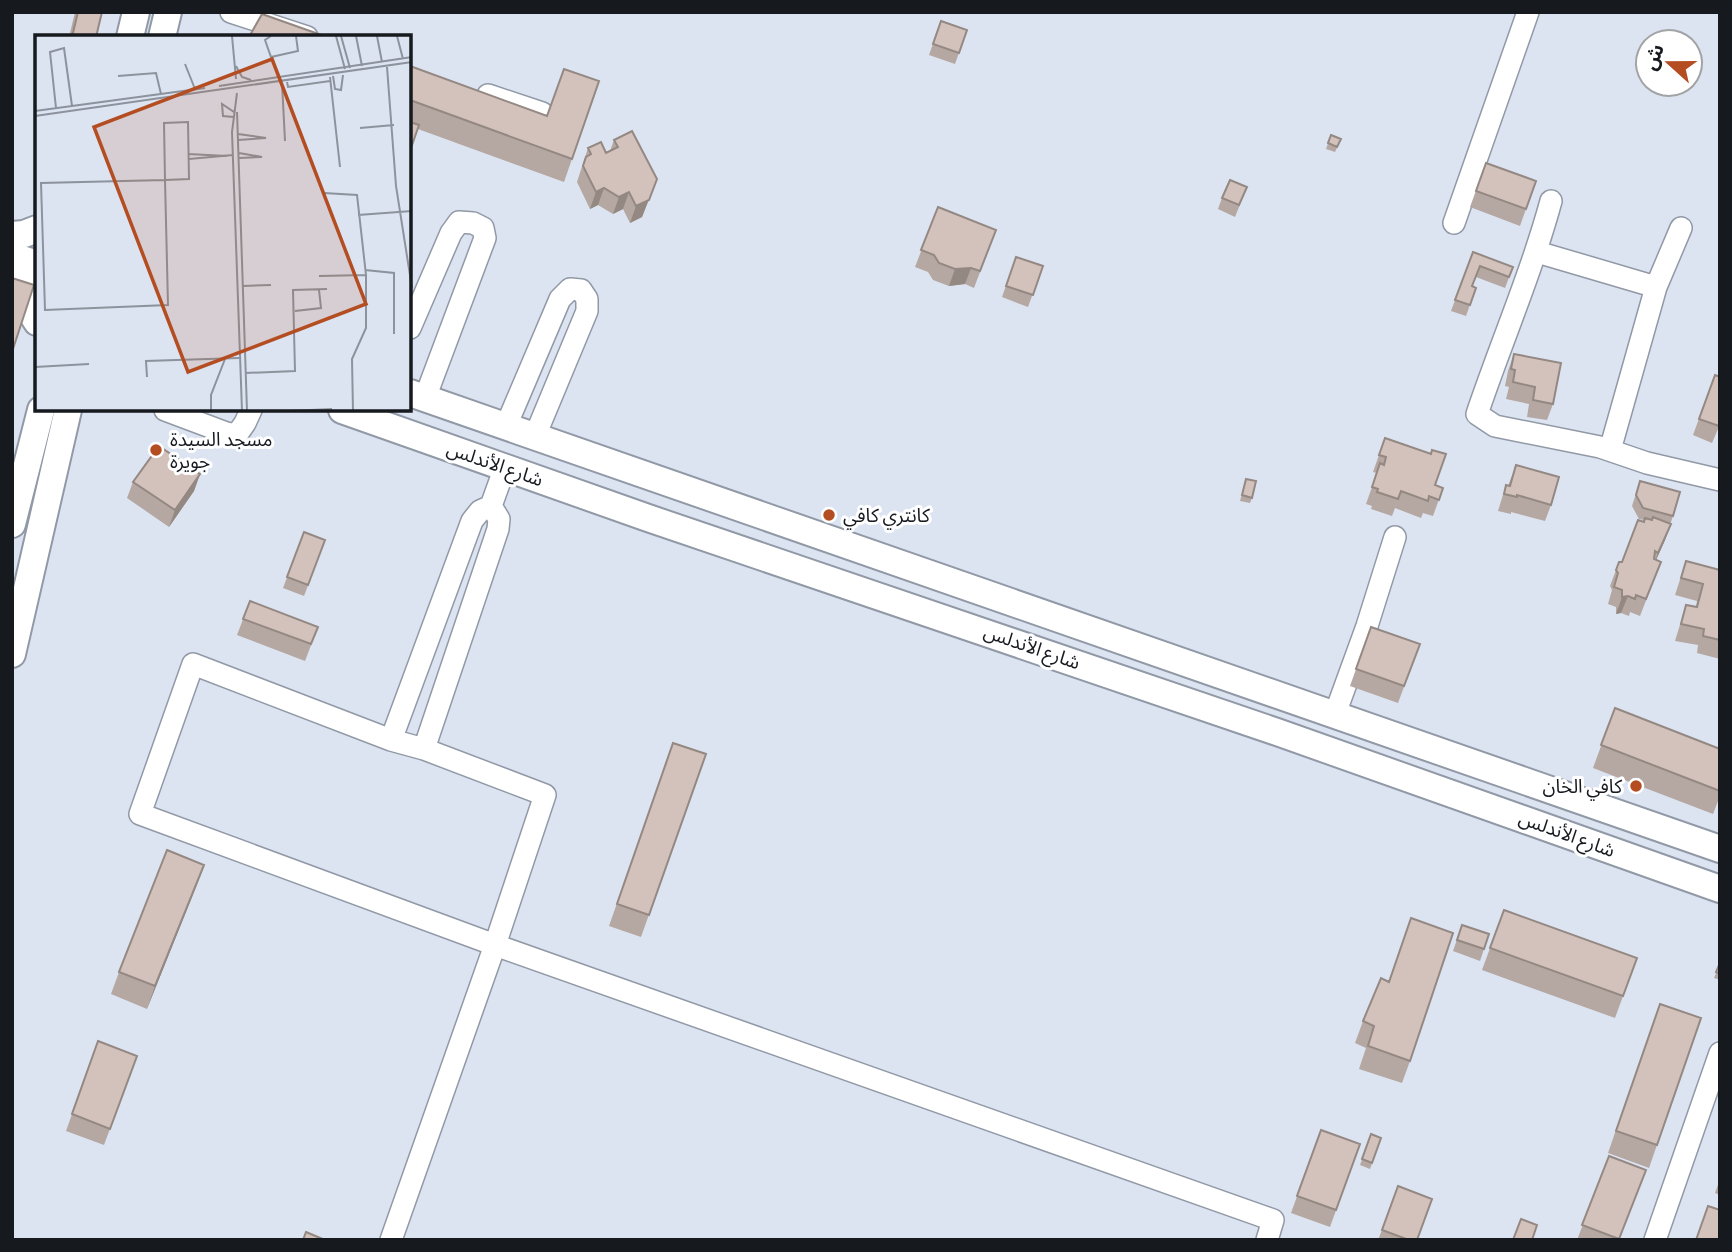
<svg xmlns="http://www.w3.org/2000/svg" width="1732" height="1252" viewBox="0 0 1732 1252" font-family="'Crimson Pro','Noto Sans Arabic',serif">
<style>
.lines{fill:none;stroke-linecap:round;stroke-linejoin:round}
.minor-casing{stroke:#9199a6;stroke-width:24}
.major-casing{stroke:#9199a6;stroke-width:30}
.minor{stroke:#fff;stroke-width:21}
.major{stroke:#fff;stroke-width:26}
.wall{fill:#b5a7a1}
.shaded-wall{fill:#948883}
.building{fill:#d3c2bb;stroke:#948883;stroke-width:2}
.poi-dot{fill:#b44e22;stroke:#fff;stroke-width:2.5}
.labels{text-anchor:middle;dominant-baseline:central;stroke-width:6;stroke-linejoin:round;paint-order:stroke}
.poi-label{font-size:19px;fill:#16191e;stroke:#fff;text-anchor:start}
.street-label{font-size:19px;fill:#16191e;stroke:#fff}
.inset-road{fill:none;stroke:#8d939d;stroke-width:2}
.view{fill:#b44e22;fill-opacity:0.15;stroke:#b44e22;stroke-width:3.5}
.inset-edge{fill:none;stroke:#16191e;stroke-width:3.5}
</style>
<rect width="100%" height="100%" fill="#dce4f2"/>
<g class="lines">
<defs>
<path id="minor" d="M231,12L307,37
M488,95L542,113
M1551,201C1531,274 1501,343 1477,414L1495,426L1600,447L1647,463L1720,480
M1454,223L1528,12
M1537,252L1656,287L1610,450
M1656,287L1681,228
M410,328L451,233L459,222L473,223L483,228L485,238L425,398
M165,410L229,434L238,433L245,423L251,410
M506,426L560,299L570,289L581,290L587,299V311L535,436
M1335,714L1367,626L1395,537
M391,740L472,521L480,511L491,506L505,467
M424,749L498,529L499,519L491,506
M391,1240L495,945L545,795L424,749L391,740L193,664L140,814L495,945L1273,1220L1267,1240
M1655,1240L1720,1053"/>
<path id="major" d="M130,37L136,12
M162,37L168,12
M12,235L24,234L37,229
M12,256L37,264
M12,276L33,283L37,282
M12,290L26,305L37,322
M410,393L1720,849
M342,410L648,518L1277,732L1720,889
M12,524L41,410
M12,654L68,410"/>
</defs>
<use href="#minor" class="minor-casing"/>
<use href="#major" class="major-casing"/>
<use href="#minor" class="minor"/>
<use href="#major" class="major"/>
</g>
<path class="wall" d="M75,12H102L96,37H69Z
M941,21L967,30L955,64L929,55Z
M410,66L547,116L599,81L564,182L418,129L410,152Z
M1331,135L1341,139L1335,152L1326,149Z
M614,140L657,179L642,217L630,223L623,209L613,214L598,205L590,209L577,182L588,148L606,153L610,151Z
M1486,163L1526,209L1520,226L1470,207Z
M1247,187L1235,217L1218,209L1222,198Z
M938,207L996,230L974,288L965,284L949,286L933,280L928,272L915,267Z
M1473,252L1513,267L1505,288L1476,277L1472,286L1476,288L1466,316L1451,311Z
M1016,257L1043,266L1028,307L1002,297Z
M1514,354L1553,404L1547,420L1527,417L1529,404L1506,399L1509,387L1505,386L1508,371Z
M1715,375L1720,377V430L1718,429L1712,443L1693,435Z
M1385,438L1435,485L1443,488L1433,516L1423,513L1421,518L1395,508L1392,516L1371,509L1372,506L1366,504L1377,473L1373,472Z
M1516,465L1551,505L1545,521L1511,512V514L1498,511L1506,485L1508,486Z
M200,474L194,491L169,527L127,498L133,482Z
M1246,479L1252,498L1250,503L1240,501Z
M1640,481L1673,516L1665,540L1656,560L1661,562L1640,616L1630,612L1629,616L1621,613L1616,614V607L1608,604L1612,590L1610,586L1619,562H1622L1644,520L1639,519L1632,506Z
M304,532L325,540L304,596L283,588Z
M1686,561L1720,570V659L1697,653L1698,645L1675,641L1686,605L1696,607L1697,601L1675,595Z
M250,601L318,627L305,661L237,635Z
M1371,627L1420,644L1398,703L1350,686Z
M1615,708L1720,749V796L1713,814L1593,768Z
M673,743L706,754L641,937L609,926Z
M204,865L147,1009L111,994L119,972Z
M1504,910L1637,958L1615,1018L1482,970Z
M1411,918L1410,1061L1402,1083L1359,1069L1366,1048L1355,1043L1363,1021L1389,981Z
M1462,925L1484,949L1480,961L1453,951Z
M1720,963V980L1714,978Z
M1701,1018L1649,1168L1608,1153L1652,1026Z
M98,1041L137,1056L104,1145L66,1131Z
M1321,1130L1360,1144L1330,1227L1291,1213Z
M1371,1134L1381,1138L1370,1169L1360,1165Z
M1609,1156L1646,1170L1619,1240H1577Z
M1720,1179V1195L1715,1193Z
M1382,1230L1417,1240H1378Z"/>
<path class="shaded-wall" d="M657,179L642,217L630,223L636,206Z
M604,188L598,205L590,209L596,192Z
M629,192L623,209L613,214L619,197Z
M971,268L965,284L949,286L955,269Z
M200,474L194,491L169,527L175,510Z
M1671,524L1665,540L1652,569L1658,553Z
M1628,596L1621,613L1616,614L1622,597Z
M204,865L196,887L147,1009L155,986Z"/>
<path class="building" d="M78,12H102L96,37H72Z
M262,14L327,37H249Z
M941,21L967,30L959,53L933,44Z
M410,66L547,116L564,69L599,81L572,159L410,100Z
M410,122L419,125L410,151Z
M632,131L657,179L649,200L636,206L629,192L619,197L604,188L596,192L583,166L586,157L591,154L588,148L601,142L606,153L618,147L614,140Z
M1331,135L1341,139L1337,147L1328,143Z
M1486,163L1536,181L1526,209L1476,191Z
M1230,180L1247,187L1239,205L1222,198Z
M938,207L996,230L980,271L971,268L955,269L939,263L934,255L921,250Z
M1473,252L1513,267L1509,277L1480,266L1472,286L1476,288L1470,305L1455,300Z
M1016,257L1043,266L1033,295L1006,286Z
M12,278L34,285L12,352Z
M1514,354L1561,363L1553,404L1533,400L1535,387L1513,382L1515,370L1511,369Z
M1715,375L1720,377V423L1719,426L1699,419Z
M1385,438L1431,454L1432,450L1446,454L1435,485L1443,488L1439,500L1429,496L1428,501L1401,491L1398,499L1377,492L1378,489L1372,487L1380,463L1384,465L1386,457L1379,455Z
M159,446L200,474L175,510L133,482Z
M1516,465L1559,477L1551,505L1517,495V497L1504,494L1506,485L1510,486Z
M1246,479L1256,481L1252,498L1242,495Z
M1640,481L1680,492L1673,516L1643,508L1636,495Z
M1653,517L1671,524L1658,553L1655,551L1654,559L1661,562L1646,599L1636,595L1635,599L1628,596L1622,597V590L1614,587L1618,573L1616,570L1619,562H1622L1638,520L1644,522L1645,518L1652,520Z
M304,532L325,540L308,585L287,577Z
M1686,561L1720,570V640L1703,636L1704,629L1681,624L1686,605L1697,607L1703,584L1681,578Z
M250,601L318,627L311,644L243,619Z
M1371,627L1420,644L1404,686L1356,669Z
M1615,708L1720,749V791L1601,745Z
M673,743L706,754L649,915L617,904Z
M167,850L204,865L155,986L119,972Z
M1504,910L1637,958L1623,996L1490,948Z
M1411,918L1453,933L1410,1061L1368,1046L1374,1026L1363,1021L1381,978L1389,982Z
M1462,925L1489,934L1484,949L1457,940Z
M1720,963V974L1716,972Z
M1660,1004L1701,1018L1657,1145L1616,1131Z
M98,1041L137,1056L110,1129L72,1114Z
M1321,1130L1360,1144L1336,1210L1297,1196Z
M1371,1134L1381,1138L1372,1163L1362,1159Z
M1609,1156L1646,1170L1619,1239L1582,1225Z
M1398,1186L1432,1199L1417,1240H1409L1382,1230Z
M1708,1206L1720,1210V1240H1696Z
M1521,1219L1537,1225L1532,1240H1513Z
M306,1232L325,1240H303Z"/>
<g class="poi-dot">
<circle cx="156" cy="450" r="7"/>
<circle cx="829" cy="515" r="7"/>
<circle cx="1636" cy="786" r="7"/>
</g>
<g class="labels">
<g class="poi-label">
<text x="170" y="439">مسجد السيدة<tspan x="170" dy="22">جويرة</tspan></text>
<text x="843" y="515">كانتري كافي</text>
<text x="1622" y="786" text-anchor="end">كافي الخان</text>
</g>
<g class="street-label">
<text transform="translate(495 464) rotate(19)">شارع الأندلس</text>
<text transform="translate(1032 647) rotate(19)">شارع الأندلس</text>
<text transform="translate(1567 834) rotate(20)">شارع الأندلس</text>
</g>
</g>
<g transform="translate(35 35)">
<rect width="376" height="376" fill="#dce4f2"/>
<path class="inset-road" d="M197,1L201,44M236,1L230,5L236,22L263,16L261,1M301,1L310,34M306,1L315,33M321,1L327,31M342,1L347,27M362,1L368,24M150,29L160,54M201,31L207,42L216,45M352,32L361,151L377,253M83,41L121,38L126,59M298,41L300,54L306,55L308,40M295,42L305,132M252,47L253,52L295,46M247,48L250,106M184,51L377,22M202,58L197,97L207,376M21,73L15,17L29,13L37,71M0,76L170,53M202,77L212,376M0,81L377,27M199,82L188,81L187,69L199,77M325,93L359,90M203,99L231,103L203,105M204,118L227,122L204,123M153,119L192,121M154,124L198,120M130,145L154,144L153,87L129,88L130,145L133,270L10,275L6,148L130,145M289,158L322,160L331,240V293L317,324L318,376M323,180L377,176M330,235L359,238V299M284,241L331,240M208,251L236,250M260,276L286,273L284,255M0,332L54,329M210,338L260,336L258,255L292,254M112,342L111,326L204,323M176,376V360L190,324M254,376L297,374"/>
<path class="view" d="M237,24L331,269L153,337L59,92Z"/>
<rect width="376" height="376" class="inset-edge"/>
</g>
<rect width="1732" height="1252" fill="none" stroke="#16191e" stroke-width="28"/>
<g transform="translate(1669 63) rotate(291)"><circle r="33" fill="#ffffff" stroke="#a2a3a5" stroke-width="2"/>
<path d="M0-5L12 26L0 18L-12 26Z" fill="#b44e22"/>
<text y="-10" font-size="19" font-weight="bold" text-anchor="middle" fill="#16191e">ش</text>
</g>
</svg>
